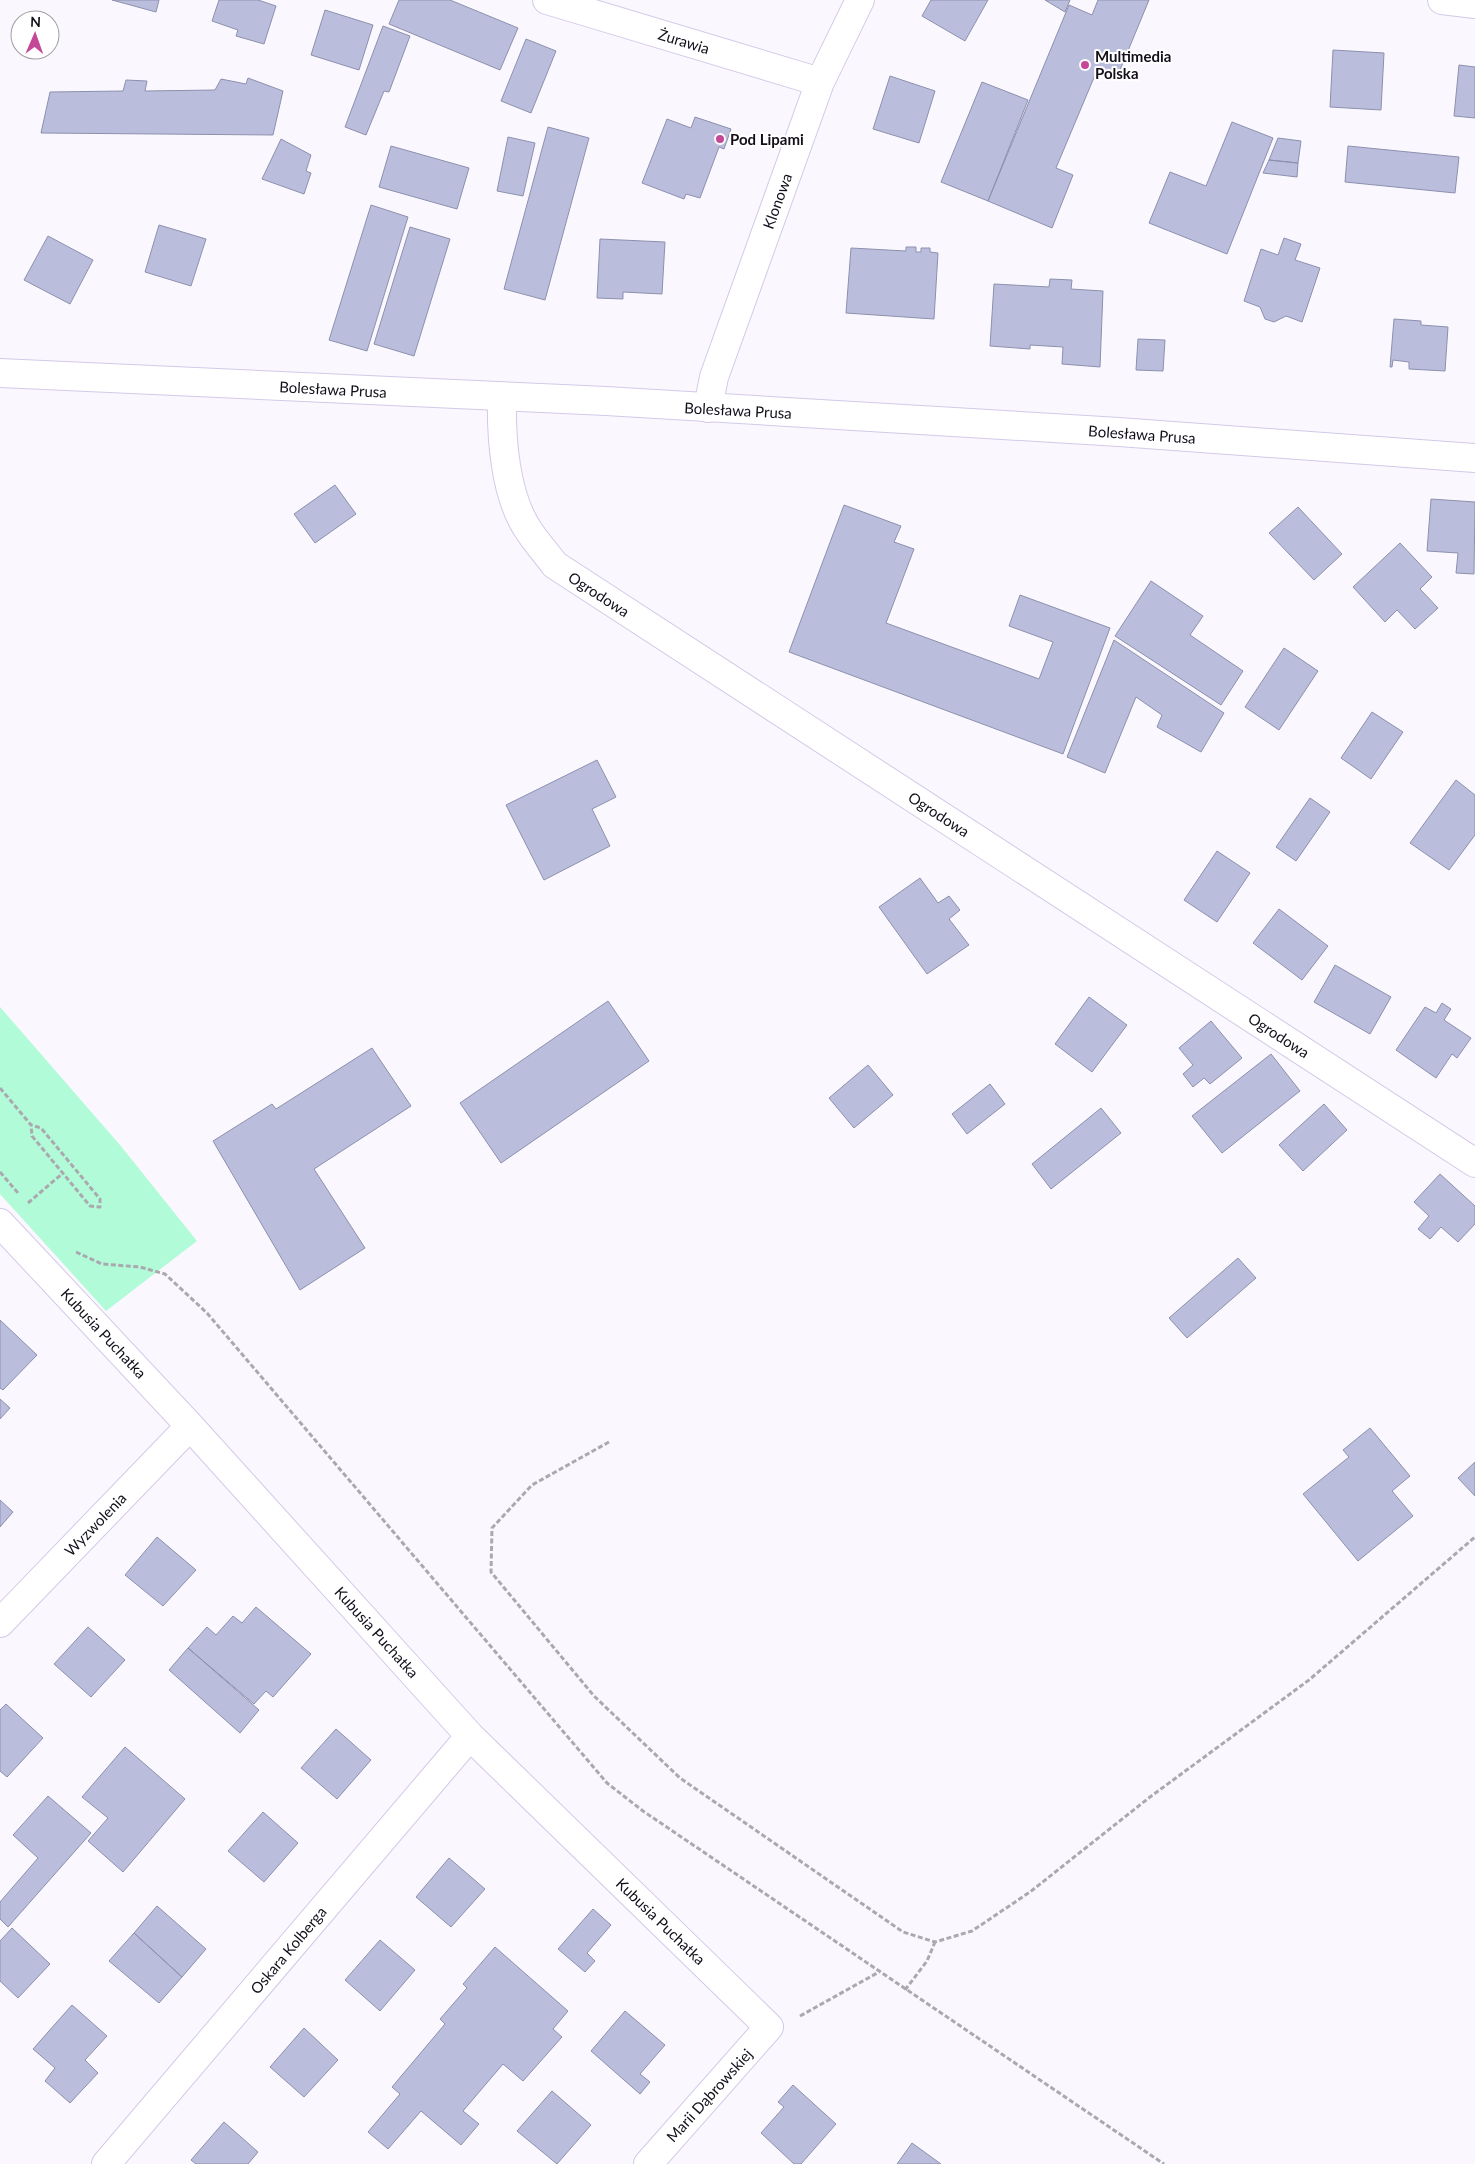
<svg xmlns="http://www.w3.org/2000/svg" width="1475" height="2164" viewBox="0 0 1475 2164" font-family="Lato,sans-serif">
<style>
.green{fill:#b2fbd8}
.building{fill:#babedc;stroke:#8d90ad}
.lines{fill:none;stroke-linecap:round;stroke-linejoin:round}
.minor-casing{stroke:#d3c9e8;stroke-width:30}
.tertiary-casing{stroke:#d3c9e8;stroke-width:30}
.path{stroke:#aba9b0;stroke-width:3;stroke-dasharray:5 2.5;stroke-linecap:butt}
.minor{stroke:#fff;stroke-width:28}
.tertiary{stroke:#fff;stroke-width:28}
.poi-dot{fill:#c54898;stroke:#fff;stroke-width:2}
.labels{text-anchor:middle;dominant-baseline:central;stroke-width:4;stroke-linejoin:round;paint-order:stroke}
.street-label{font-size:15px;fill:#130f1a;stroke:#fff}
.poi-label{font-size:15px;font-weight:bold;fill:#130f1a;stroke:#fff;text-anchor:start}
</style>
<rect width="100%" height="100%" fill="#faf8fe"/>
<path class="green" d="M0,1007L120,1145L197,1241L106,1311L0,1194Z"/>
<path class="building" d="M112,0H159L156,12Z
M219,0H258L276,6L264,44L236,36L238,30L212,21Z
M399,0H450L518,28L500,70L389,24Z
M931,0H988L965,41L922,16Z
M1045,0H1070L1065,12Z
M1098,0H1149L1118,75L1098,68L1056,168L1073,175L1052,228L988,201L1069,5L1092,15Z
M325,10L373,25L359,70L311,55Z
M383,26L410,36L389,92L384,91L366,135L345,127Z
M526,39L556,51L531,113L501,101Z
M1333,50L1384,53L1381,110L1330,107Z
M1459,65L1475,67V118L1454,116Z
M890,76L935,91L919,143L873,129Z
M248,78L283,91L273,135L41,133L50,92L123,91L126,80L147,81L145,91L215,90L221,79L246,84Z
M982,82L1028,100L988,201L941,182Z
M695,117L731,129L724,149L719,147L700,198L686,194L684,199L642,183L667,119L691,128Z
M1232,122L1273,138L1227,254L1149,223L1170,172L1206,186Z
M548,127L589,138L545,300L504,289Z
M508,137L535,143L523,196L497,191Z
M1278,138L1301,141L1298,163L1269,160Z
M281,139L311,155L306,171L311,173L304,194L262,179Z
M391,146L469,168L457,209L379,187Z
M1348,146L1459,157L1455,193L1345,182Z
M1269,160L1298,163L1297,177L1263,173Z
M371,205L408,217L367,351L329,340Z
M159,225L206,239L191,286L145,272Z
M410,227L450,239L414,356L374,344Z
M48,236L93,260L70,304L24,280Z
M1284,238L1301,244L1295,260L1320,268L1302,322L1286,316L1274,322L1265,319L1260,307L1244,301L1261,249L1278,255Z
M600,239L665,242L662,294L623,292V299L597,298Z
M906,247H916V252H921V248H930V252L938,253L934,319L846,313L851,248L906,251Z
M1050,279L1072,280L1071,289L1103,291L1100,367L1062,364L1063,347L1030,345V349L990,346L994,284L1049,287Z
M1394,319L1421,321V325L1448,327L1445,371L1409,369V362L1393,360L1392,367H1390Z
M1138,339L1165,340L1163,371L1136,370Z
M335,485L356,514L315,543L294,514Z
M1431,499L1475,502L1474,574L1456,573L1458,553L1427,551Z
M844,505L901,526L894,542L914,549L886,623L1039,679L1053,642L1009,626L1020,595L1110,628L1063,754L789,652Z
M1298,507L1342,554L1314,580L1269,533Z
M1400,543L1432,577L1420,589L1438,608L1415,629L1397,610L1385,622L1353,587Z
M1151,581L1203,616L1190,635L1243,671L1221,705L1115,636Z
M1114,640L1224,713L1201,752L1157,727L1162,715L1136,697L1105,773L1067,757Z
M1284,648L1318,671L1279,730L1245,707Z
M1372,712L1403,732L1371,779L1341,758Z
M597,760L616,797L592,809L610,846L544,880L506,805Z
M1456,780L1475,795V835L1449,870L1410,843Z
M1310,798L1330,812L1296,861L1276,847Z
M1217,851L1250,873L1217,922L1184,900Z
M920,878L938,903L949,896L960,910L949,919L969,945L927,974L879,907Z
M1279,909L1328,946L1302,980L1253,943Z
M1335,965L1391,997L1370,1034L1314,1002Z
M1089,997L1127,1025L1092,1072L1055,1044Z
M608,1001L649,1061L501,1163L460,1103Z
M1442,1003L1451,1009L1444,1020L1471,1038L1457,1058L1452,1054L1436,1078L1396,1050L1425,1007L1436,1013Z
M1211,1021L1242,1058L1210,1084L1204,1078L1193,1087L1183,1074L1193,1065L1179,1048Z
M372,1048L411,1106L314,1169L365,1248L300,1290L213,1141L272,1104L276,1109Z
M1271,1054L1300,1091L1222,1153L1192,1116Z
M868,1065L893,1095L854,1128L829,1098Z
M990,1084L1005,1104L967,1134L952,1114Z
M1324,1104L1347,1130L1303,1171L1279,1145Z
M1101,1108L1121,1133L1051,1189L1032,1164Z
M1440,1174L1475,1206V1224L1458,1242L1441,1227L1430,1239L1418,1229L1429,1216L1414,1202Z
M1238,1258L1256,1278L1187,1338L1169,1318Z
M0,1320L37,1355L3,1390L0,1388Z
M0,1399L10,1408L0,1419Z
M1370,1428L1410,1476L1392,1491L1413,1516L1358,1561L1303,1494L1349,1457L1343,1450Z
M1475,1462V1496L1458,1478Z
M0,1500L13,1512L0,1527Z
M157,1537L196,1570L163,1606L125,1575Z
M256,1607L311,1654L273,1697L266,1691L254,1704L188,1648L207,1627L216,1635L233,1616L242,1623Z
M88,1627L125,1660L91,1697L54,1664Z
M188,1648L259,1710L240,1733L169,1670Z
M6,1704L43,1738L7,1777L0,1771V1710Z
M336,1729L371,1760L337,1799L301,1768Z
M125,1747L185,1799L123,1872L88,1841L108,1818L82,1797Z
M48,1796L91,1833L8,1927L0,1919V1902L38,1858L13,1835Z
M263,1812L298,1843L264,1882L228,1851Z
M449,1858L485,1889L451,1927L416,1897Z
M157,1906L206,1949L182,1977L134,1933Z
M593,1909L611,1925L587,1953L595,1961L585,1972L558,1949Z
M12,1928L50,1964L18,1998L0,1981V1941Z
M134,1933L182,1977L159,2003L109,1961Z
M380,1940L415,1970L380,2011L345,1980Z
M495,1947L568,2011L553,2029L562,2037L523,2081L503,2064L463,2111L479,2124L461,2145L421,2111L388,2149L368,2132L400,2094L392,2087L445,2024L440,2019L467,1988L463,1984Z
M72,2005L107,2036L85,2060L98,2073L70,2103L45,2081L55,2068L33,2049Z
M625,2011L665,2045L640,2074L650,2082L640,2094L591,2051Z
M304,2028L338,2060L304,2097L270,2067Z
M793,2085L836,2124L801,2164H794L761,2133L784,2107L778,2102Z
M552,2091L591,2125L557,2164L517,2131Z
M224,2122L258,2152L248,2164H196L191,2160Z
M912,2143L941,2164H897Z"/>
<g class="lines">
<defs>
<path id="minor" d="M547,0L820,82
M1442,0L1475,4
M502,397C501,437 505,494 527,528C535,541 546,553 555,565L1475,1163
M708,408L714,377L820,82L860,0
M0,1223L190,1426L470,1736L769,2027L648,2164
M0,1623L190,1426
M106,2164L470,1736"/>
<path id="tertiary" d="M0,373L606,401L1119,432L1475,458"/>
</defs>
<use href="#minor" class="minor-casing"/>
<use href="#tertiary" class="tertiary-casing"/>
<path class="path" d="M0,1088L31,1125L41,1128L100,1199V1207L90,1206L32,1136L31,1125
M0,1172L18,1193
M28,1203L63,1173
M76,1252L102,1264L140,1267L165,1274L207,1313L607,1783L643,1811L1164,2164
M609,1442L532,1485L492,1528L491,1572L594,1696L680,1778L903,1932L935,1942L972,1931L1030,1892L1150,1797L1309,1680L1475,1537
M905,1990L927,1961L935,1942
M800,2016L879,1972"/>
<use href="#minor" class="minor"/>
<use href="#tertiary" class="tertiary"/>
</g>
<g class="poi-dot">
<circle cx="1085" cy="65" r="5"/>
<circle cx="720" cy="139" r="5"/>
</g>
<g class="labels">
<g class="street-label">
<text transform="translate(684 41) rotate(17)">Żurawia</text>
<text transform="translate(777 201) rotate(-70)">Klonowa</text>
<text transform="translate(333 389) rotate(3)">Bolesława Prusa</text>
<text transform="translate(738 410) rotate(3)">Bolesława Prusa</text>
<text transform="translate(1142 434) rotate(4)">Bolesława Prusa</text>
<text transform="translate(599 594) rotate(33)">Ogrodowa</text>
<text transform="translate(939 814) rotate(33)">Ogrodowa</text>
<text transform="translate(1279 1035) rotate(33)">Ogrodowa</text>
<text transform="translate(104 1333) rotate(47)">Kubusia Puchatka</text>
<text transform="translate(95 1524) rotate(-46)">Wyzwolenia</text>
<text transform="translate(377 1632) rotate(48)">Kubusia Puchatka</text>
<text transform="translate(661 1921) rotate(44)">Kubusia Puchatka</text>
<text transform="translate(288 1950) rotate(-50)">Oskara Kolberga</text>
<text transform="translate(709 2095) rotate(-48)">Marii Dąbrowskiej</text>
</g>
<g class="poi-label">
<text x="1095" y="56">Multimedia<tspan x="1095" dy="17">Polska</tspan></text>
<text x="730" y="139">Pod Lipami</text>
</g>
</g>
<g transform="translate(35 35) rotate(2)"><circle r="24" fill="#ffffff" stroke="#a19fa3"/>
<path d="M0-4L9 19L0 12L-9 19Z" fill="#c54898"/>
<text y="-8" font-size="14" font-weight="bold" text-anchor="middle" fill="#130f1a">N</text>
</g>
</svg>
